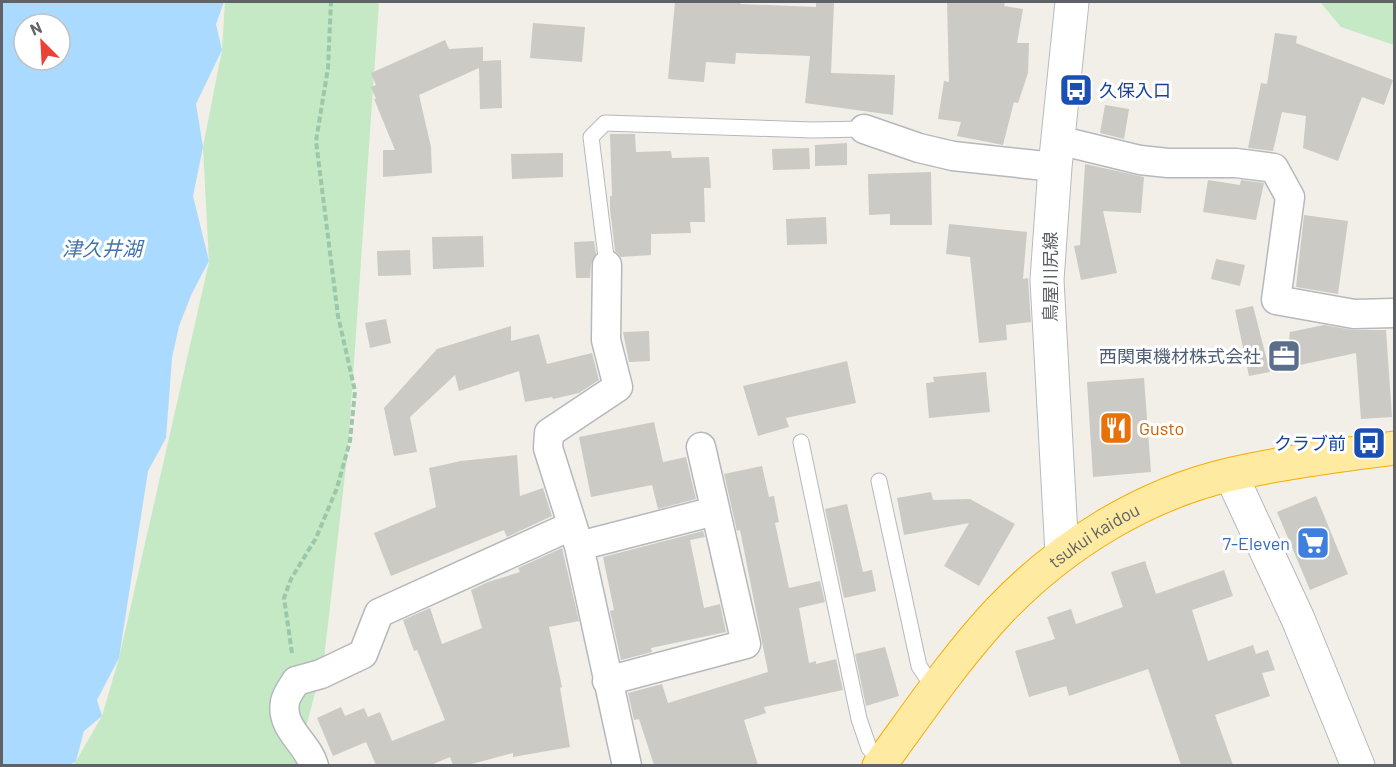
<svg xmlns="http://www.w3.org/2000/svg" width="1396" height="767" viewBox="0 0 1396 767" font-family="Barlow,'Noto Sans JP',sans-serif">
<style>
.green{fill:#c5e8c5}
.water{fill:#aadaff;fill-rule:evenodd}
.building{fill:#cccac5}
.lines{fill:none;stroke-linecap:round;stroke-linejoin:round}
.service-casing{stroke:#b5b8bc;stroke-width:17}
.minor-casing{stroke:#b5b8bc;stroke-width:31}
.tertiary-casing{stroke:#b5b8bc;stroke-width:35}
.secondary-casing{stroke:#b6babf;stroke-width:35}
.trunk-casing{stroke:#f9ab00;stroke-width:35}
.path{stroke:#9cc7a9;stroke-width:4;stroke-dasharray:6 3;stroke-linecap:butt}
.service{stroke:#fff;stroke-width:15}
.minor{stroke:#fff;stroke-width:28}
.tertiary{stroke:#fff;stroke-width:33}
.secondary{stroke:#fff;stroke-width:33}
.trunk{stroke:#feeaa1;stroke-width:33}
.labels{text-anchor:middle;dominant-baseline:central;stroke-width:6;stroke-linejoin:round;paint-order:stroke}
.transit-label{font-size:18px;fill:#164399;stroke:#fff;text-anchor:start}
.street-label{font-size:18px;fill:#5f6368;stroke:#fff}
.service-label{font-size:18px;fill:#4e5e75;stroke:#fff;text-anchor:end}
.food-label{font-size:18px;fill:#c56008;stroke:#fff;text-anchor:start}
.shop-label{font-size:18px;fill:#366cbe;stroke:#fff;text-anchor:end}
.water-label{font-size:20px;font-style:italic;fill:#4174aa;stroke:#fff}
</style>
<rect width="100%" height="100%" fill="#f1efe8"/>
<path class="green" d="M225,2H379L348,448L324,659L296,765L72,766L76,761L102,716L119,658L209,262L203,147L222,50Z
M1320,2H1394V45L1341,27Z"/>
<path class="water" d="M2,2H224L216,24L222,50L196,104L203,147L193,196L209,261L192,293L179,326L172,358L166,438L148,471L119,658L97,700L102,716L84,731L76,761L70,765H2ZM24,24H60V60H24Z"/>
<path class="building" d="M675,2H741L740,4L816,7V2H834L831,73L895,75L893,115L805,103L810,56L736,53L735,64L706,62L704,82L668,79Z
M947,2H1005L1004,6L1023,9L1017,43H1029L1028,73L1018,103L1014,102L1003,145L957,136L961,122L938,119L944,81L949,82Z
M533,23L585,27L582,62L530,58Z
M1275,33L1297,36L1296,43L1393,80L1384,105L1362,97L1338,161L1303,148L1306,116L1282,112L1273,151L1248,148L1261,83L1267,84Z
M445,40L449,49L483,47V61L501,60L502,108L480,109L479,68L419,95L431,147L432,173L383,177V150H395L374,99H376L371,87L376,85L371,73Z
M1105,105L1129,109L1124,139L1100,133Z
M610,134H635L636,152L671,151L672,158L709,157L711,188H704L705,222H690L691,233L651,234V255L621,257L615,251L610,209V196H612Z
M847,143V165L815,166V145Z
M809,148L810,169L773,170L772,149Z
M563,153V177L512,179L511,154Z
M1085,164L1094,166V168V166L1144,177L1141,213L1103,211L1117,273L1081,280L1074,246L1080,245Z
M931,172L932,225H890V214L869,215L868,174Z
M1208,180L1240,185L1241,180L1264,183L1256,220L1203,212Z
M1304,215L1348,221L1338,294L1296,287Z
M826,217L827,244L787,245L786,219Z
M949,224L1027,232L1023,279L1028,278L1031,322L1006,325L1007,340L979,343L970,257L946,254Z
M483,236L484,267L433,269L432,237Z
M594,241L596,254L591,264L590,278H576L574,242Z
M410,250L411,275L378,276L377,251Z
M1216,259L1245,265L1240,286L1211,279Z
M1253,306L1270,372L1249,376L1235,310Z
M386,319L391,343L370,348L365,323Z
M1324,325L1354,330H1386L1392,417L1361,419L1356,353L1286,368L1290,332Z
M511,326V341L539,334L547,364L592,353L599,380L579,393L553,399L552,397L525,402L519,371L459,391L455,375L410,417L417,452L394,456L384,408L437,349Z
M649,331L650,361L629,362L623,332Z
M847,361L856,403L786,418L789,427L758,436L743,386Z
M986,372L990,412L929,418L926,383L934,382L933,377Z
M1144,378L1151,472L1093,477L1087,382Z
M654,422L663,462L686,457L696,499L658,509L652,485L591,497L579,437Z
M517,455L520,496L543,488L552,516L507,537L504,530L391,576L374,533L436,507L429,468L461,461Z
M762,466L769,497L774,496L779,522L775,523L789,588L820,581L825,602L799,608L809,663L816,661V664L836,659L843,690L764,707L766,713L744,720L758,765H654L639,719L634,720L628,693L662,684L668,703L768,672L740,530L737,531L724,474Z
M931,492L933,500L970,499L1015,524L979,586L944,566L969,523L904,535L897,498Z
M1316,496L1348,574L1310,590L1277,512Z
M847,504L863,572L872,570L876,591L844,598L825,509Z
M703,531L705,537L690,540L704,608L720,604L726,632L651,648L652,652L621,660L610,611L614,610L603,557Z
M562,548L579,621L549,627L562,687L560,688L570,747L513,757V753L468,765H453L450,757L431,765H376L366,742L333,756L317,718L341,707L345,716L364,708L368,717L380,712L392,741L445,720L417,650L414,651L403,620L430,608L442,644L482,628L471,590L488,582L520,572L518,568Z
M1145,561L1156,594L1224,570L1233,596L1192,610L1208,661L1253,645L1256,654L1268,650L1275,670L1262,673L1270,696L1215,715L1233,765H1181L1148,669L1069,696L1066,686L1029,697L1015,651L1055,639L1047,617L1071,609L1076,624L1123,607L1111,572Z
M885,647L899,696L866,706L855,654Z"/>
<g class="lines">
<defs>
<path id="service" d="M607,265L591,137L605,123L812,130L864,129
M801,442L859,719L869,748L881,763
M879,481L919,666L935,690"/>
<path id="minor" d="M864,129L919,148L953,156L1055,167
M1058,140L1140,160L1168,163H1236L1274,168L1290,197L1276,300L1354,314L1394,313
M607,265L606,340L618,387L549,433L548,448L579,546L627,766
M579,546L715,511
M607,681L746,644L701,447
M314,766C308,743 280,729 285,702C286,695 292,688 296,681L321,674L363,654L379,613L571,526"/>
<path id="tertiary" d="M1231,475L1298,619L1358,766"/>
<path id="secondary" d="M1062,554L1047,280L1055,167L1072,2"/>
<g id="trunk">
<path id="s1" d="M879,766C918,713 955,658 999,611C1062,545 1144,494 1232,474C1286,462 1340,455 1394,448"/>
</g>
</defs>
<use href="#service" class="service-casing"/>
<use href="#minor" class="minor-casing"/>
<use href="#tertiary" class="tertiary-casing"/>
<use href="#secondary" class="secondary-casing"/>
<use href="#trunk" class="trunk-casing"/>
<path class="path" d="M292,653L284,598L291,579L316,538L337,488L350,441L355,391L338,316L316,141L328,68L331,2"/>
<use href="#service" class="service"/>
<use href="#minor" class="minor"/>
<use href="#tertiary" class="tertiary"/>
<use href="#secondary" class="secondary"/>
<use href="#trunk" class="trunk"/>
</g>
<defs>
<symbol id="bus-square" viewBox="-11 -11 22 22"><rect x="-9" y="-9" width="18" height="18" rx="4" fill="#1a4fb4" stroke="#fff"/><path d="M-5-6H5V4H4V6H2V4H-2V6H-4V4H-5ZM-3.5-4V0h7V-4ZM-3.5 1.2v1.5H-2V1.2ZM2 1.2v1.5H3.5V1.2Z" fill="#fff"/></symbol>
<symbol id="office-square" viewBox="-11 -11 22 22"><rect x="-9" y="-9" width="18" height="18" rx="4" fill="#5c6f8a" stroke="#fff"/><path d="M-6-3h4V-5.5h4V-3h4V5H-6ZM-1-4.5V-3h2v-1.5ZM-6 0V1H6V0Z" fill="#fff"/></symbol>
<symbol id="restaurant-square" viewBox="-11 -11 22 22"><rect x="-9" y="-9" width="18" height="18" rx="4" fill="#e8710a" stroke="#fff"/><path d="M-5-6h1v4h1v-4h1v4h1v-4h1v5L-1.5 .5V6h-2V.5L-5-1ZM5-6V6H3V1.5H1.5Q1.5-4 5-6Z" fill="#fff"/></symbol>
<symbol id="supermarket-square" viewBox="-11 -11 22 22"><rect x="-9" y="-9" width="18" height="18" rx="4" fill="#3f7fe0" stroke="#fff"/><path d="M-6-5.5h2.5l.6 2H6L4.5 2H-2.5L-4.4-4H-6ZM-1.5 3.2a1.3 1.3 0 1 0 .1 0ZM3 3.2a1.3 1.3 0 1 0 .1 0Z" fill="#fff"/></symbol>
</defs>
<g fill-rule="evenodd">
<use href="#bus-square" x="1057" y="71" width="38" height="38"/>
<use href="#office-square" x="1265" y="337" width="38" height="38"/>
<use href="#restaurant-square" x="1097" y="409" width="38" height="38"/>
<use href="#bus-square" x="1350" y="424" width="38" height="38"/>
<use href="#supermarket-square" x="1294" y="524" width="38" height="38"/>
</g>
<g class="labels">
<g class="transit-label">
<text x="1099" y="90">久保入口</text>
<text x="1346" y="443" text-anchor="end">クラブ前</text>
</g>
<g class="street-label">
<text transform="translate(1050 277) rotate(-90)">鳥屋川尻線</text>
<text stroke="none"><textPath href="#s1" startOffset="318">tsukui kaidou</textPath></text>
</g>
<g class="service-label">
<text x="1261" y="356">西関東機材株式会社</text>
</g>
<g class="food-label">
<text x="1139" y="428">Gusto</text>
</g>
<g class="shop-label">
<text x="1290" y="543">7-Eleven</text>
</g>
<g class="water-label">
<text x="102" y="248">津久井湖</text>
</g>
</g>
<rect width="1396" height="767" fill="none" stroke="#5f6368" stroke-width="6"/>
<g transform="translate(42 42) rotate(336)"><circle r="28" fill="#ffffff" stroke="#bfc1c3" stroke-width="1.5"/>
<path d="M0-4.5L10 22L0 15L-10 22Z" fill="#ea4335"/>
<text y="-9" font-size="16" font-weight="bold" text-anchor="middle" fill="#5f6368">N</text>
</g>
</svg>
